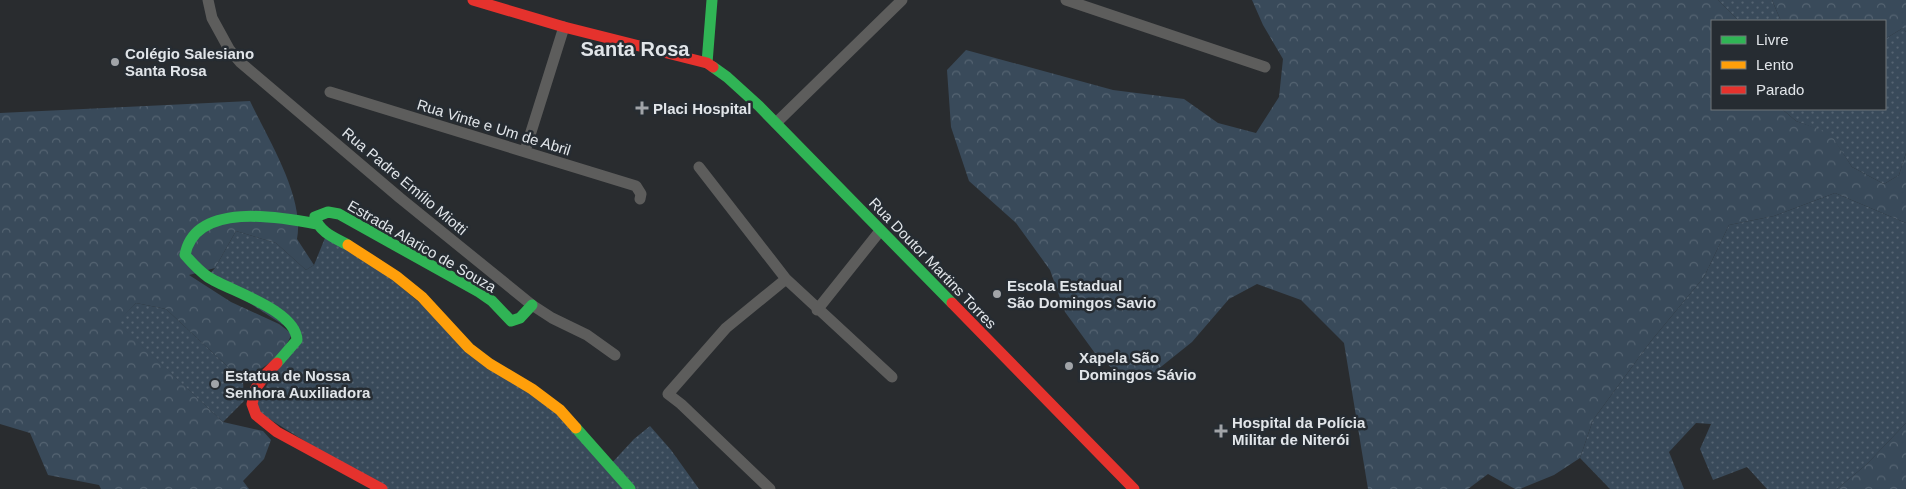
<svg xmlns="http://www.w3.org/2000/svg" width="1906" height="489" viewBox="0 0 1906 489" font-family="Arial,sans-serif">
<style>
.grass{fill:url(#grass-dots)}
.forest{fill:url(#forest-crowns)}
.lines{fill:none;stroke-linecap:round;stroke-linejoin:round}
.street{stroke:#5d5d5c;stroke-width:11}
.fast{stroke:#30b455;stroke-width:11}
.slow{stroke:#ff9f0a;stroke-width:11}
.jam{stroke:#e5322d;stroke-width:11}
.poi-dot{fill:#a1a4a8;stroke:#262c32;stroke-width:2}
.labels{text-anchor:middle;dominant-baseline:central;stroke-width:5;stroke-linejoin:round;paint-order:stroke}
.poi-label{font-size:15px;font-weight:bold;fill:#e1e5e9;stroke:#262c32;text-anchor:start}
.street-label{font-size:15px;fill:#e1e5e9;stroke:#262c32}
.district-label{font-size:20px;font-weight:bold;fill:#e1e5e9;stroke:#262c32}
</style>
<defs>
<pattern id="grass-dots" width="8" height="8" patternUnits="userSpaceOnUse" patternTransform="scale(1.25)"><rect width="8" height="8" fill="#394a5a"/><path d="M2 2h.1M6 6h.1" fill="none" stroke="#556472" stroke-width="1.8" stroke-linecap="round"/></pattern>
<pattern id="forest-crowns" width="20" height="18" patternUnits="userSpaceOnUse" patternTransform="scale(1.25)"><rect width="20" height="18" fill="#394a5a"/><path d="M2 6a3 3 0 1 1 6 0M12 15a3 3 0 1 1 6 0" fill="none" stroke="#556472"/></pattern>
</defs>
<rect width="100%" height="100%" fill="#292c2f"/>
<path class="grass" d="M1718,0H1772L1781,21H1739Z
M1903,28L1906,32V153L1899,175L1884,184L1852,167L1830,134L1796,121L1782,109H1885V39Z
M1835,193L1906,223V423L1867,464L1837,489H1767L1747,467L1713,480L1700,449L1711,424L1696,423L1669,452L1684,489H1610L1580,458L1593,420L1651,341L1704,277L1729,225L1774,216Z
M236,231L276,243L306,270L314,265L327,233L360,252L454,332L532,389L609,466L634,439L650,426L671,450L699,489H382L253,409L297,334L208,276L215,268Z
M136,303L166,309L243,381L244,401L223,422L116,322Z"/>
<path class="forest" d="M1252,0H1718L1739,21H1712V109H1782L1796,121L1830,133L1852,167L1884,184L1899,175L1906,153V223L1835,193L1774,216L1729,225L1704,277L1651,341L1593,420L1580,458L1554,475L1520,489H1515L1488,474L1468,489H1368L1344,343L1301,300L1257,284L1229,299L1192,342L1152,374L1127,380L1097,356L1065,312L1050,270L1016,223L969,181L951,127L947,70L966,50L1113,90L1184,99L1218,123L1256,133L1279,97L1283,59L1263,25Z
M1772,0H1906V32L1903,28L1885,39V21H1781Z
M250,101C268,139 305,197 297,239L314,265L306,270L276,243L236,231L215,268L189,275L231,302L279,324L292,334L281,355L243,381L166,309L136,303L117,322L223,422L263,431L271,440L264,459L243,481L249,489H101L99,485L48,475L30,433L0,424V113Z
M1906,423V489H1837L1867,464Z"/>
<g class="lines">
<path class="street" d="M208,0L212,18L229,49L240,62L400,198L532,305L552,318L587,335L615,355
M1066,0L1265,67
M330,92L636,186L641,194L640,199
M776,123L902,0
M525,151L564,27
M699,167L786,279L892,377
M817,310L880,231
M770,489L681,404L668,394L726,328L786,279"/>
<path class="fast" d="M707,63L712,0
M713,67L727,77L759,106L952,303
M348,245C335,238 319,232 315,217L328,212L339,214L479,292L492,301L511,321L520,318L532,305
M277,363L297,340C296,310 230,291 208,277C199,271 192,263 185,255C195,201 280,217 317,224
M576,428L630,489"/>
<path class="slow" d="M348,245L396,276L422,297L469,348L490,364L532,389L560,410L576,428"/>
<path class="jam" d="M473,0L564,27L707,63L713,67
M952,303L1134,489
M277,363L266,374L256,388L252,404L256,415L277,432L382,489"/>
</g>
<g class="poi-dot">
<circle cx="115" cy="62" r="5"/>
<path d="M639.5 100.5h5v5h5v5h-5v5h-5v-5h-5v-5h5z"/>
<circle cx="997" cy="294" r="5"/>
<circle cx="1069" cy="366" r="5"/>
<circle cx="215" cy="384" r="5"/>
<path d="M1218.5 423.5h5v5h5v5h-5v5h-5v-5h-5v-5h5z"/>
</g>
<g class="labels">
<g class="poi-label">
<text x="125" y="53">Colégio Salesiano<tspan x="125" dy="17">Santa Rosa</tspan></text>
<text x="653" y="108">Placi Hospital</text>
<text x="1007" y="285">Escola Estadual<tspan x="1007" dy="17">São Domingos Savio</tspan></text>
<text x="1079" y="357">Xapela São<tspan x="1079" dy="17">Domingos Sávio</tspan></text>
<text x="225" y="375">Estatua de Nossa<tspan x="225" dy="17">Senhora Auxiliadora</tspan></text>
<text x="1232" y="422">Hospital da Polícia<tspan x="1232" dy="17">Militar de Niterói</tspan></text>
</g>
<g class="street-label">
<text transform="translate(494 127) rotate(17)">Rua Vinte e Um de Abril</text>
<text transform="translate(405 181) rotate(40)">Rua Padre Emílio Miotti</text>
<text transform="translate(422 246) rotate(30)">Estrada Alarico de Souza</text>
<text transform="translate(933 263) rotate(46)">Rua Doutor Martins Torres</text>
</g>
<g class="district-label">
<text x="635" y="49">Santa Rosa</text>
</g>
</g>
<rect x="1711" y="20" width="175" height="90" fill="#262c32" stroke="#71767b"/>
<rect x="1721" y="36" width="25" height="8" fill="#30b455" stroke="#71767b"/>
<text x="1756" y="45" font-size="15" fill="#e1e5e9">Livre</text>
<rect x="1721" y="61" width="25" height="8" fill="#ff9f0a" stroke="#71767b"/>
<text x="1756" y="70" font-size="15" fill="#e1e5e9">Lento</text>
<rect x="1721" y="86" width="25" height="8" fill="#e5322d" stroke="#71767b"/>
<text x="1756" y="95" font-size="15" fill="#e1e5e9">Parado</text>
</svg>
